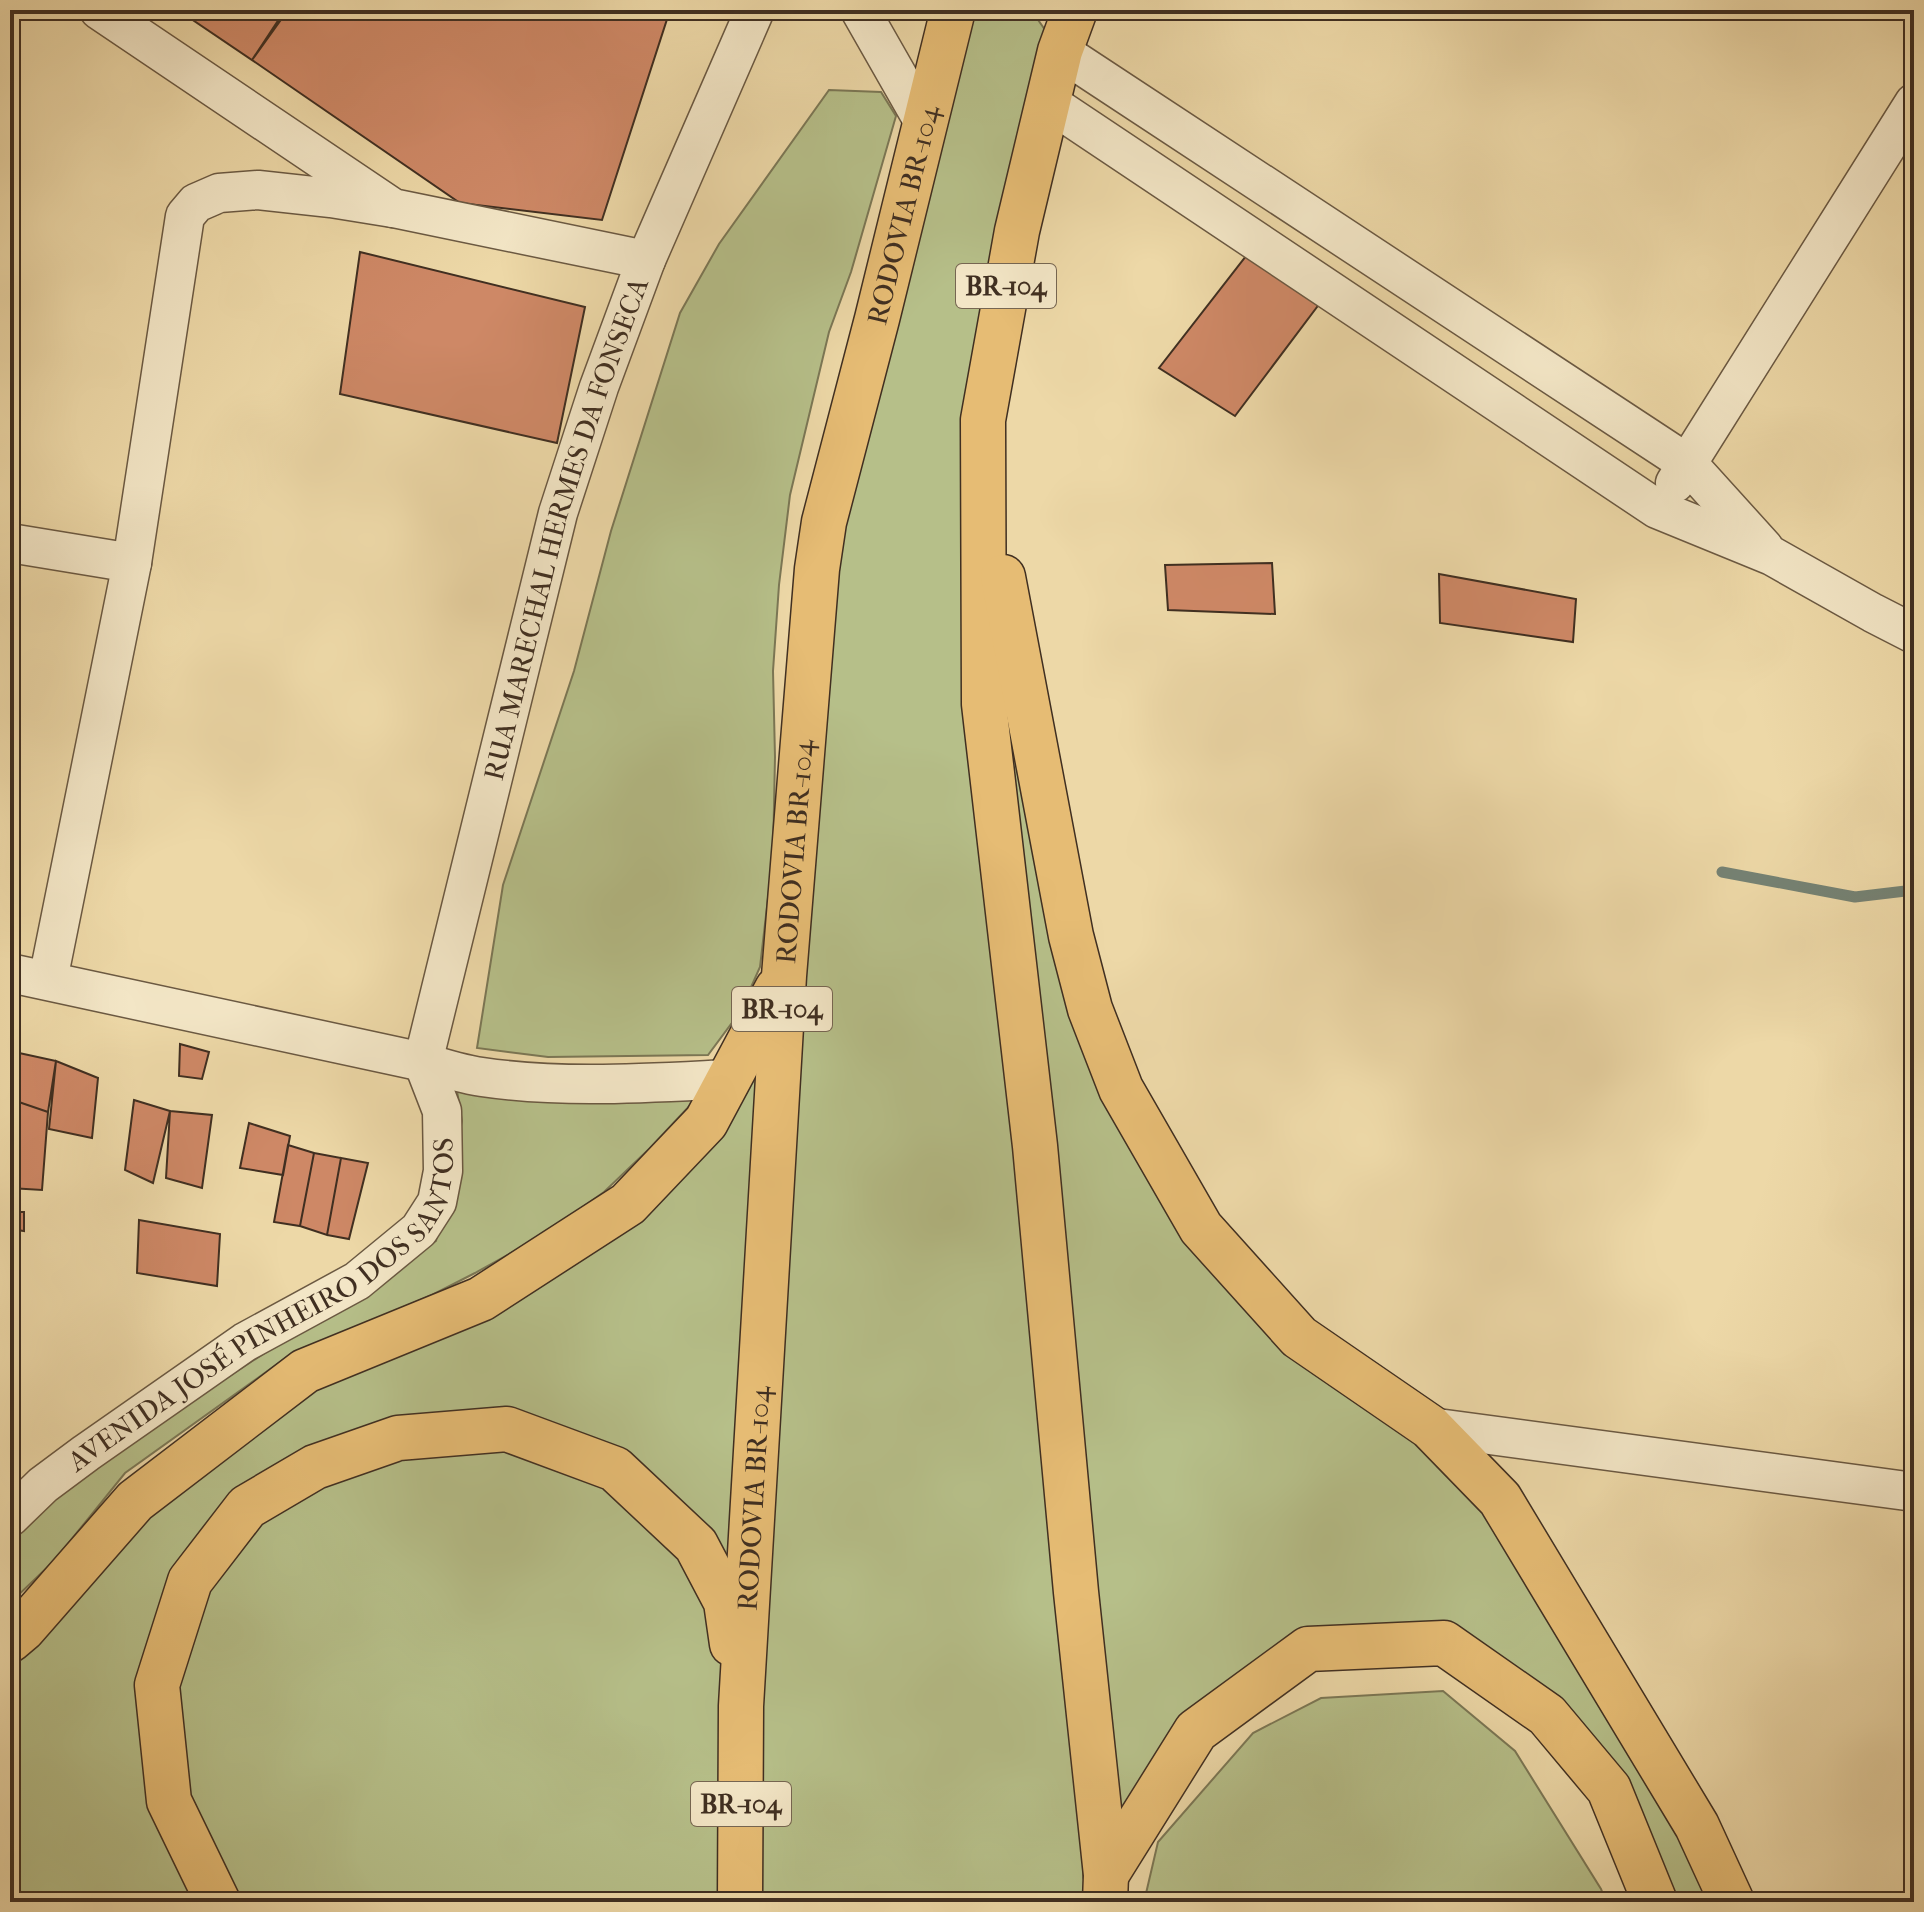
<svg xmlns="http://www.w3.org/2000/svg" width="1924" height="1912" viewBox="0 0 1924 1912" font-family="'IM FELL French Canon',serif">
<style>
.green{fill:#b6bf89;stroke:#7b7755;stroke-width:2}
.lines{fill:none;stroke-linecap:round;stroke-linejoin:round}
.stream{stroke:#758274;stroke-width:11}
.building{fill:#ce8866;stroke:#402f21;stroke-width:2}
.street-casing{stroke:#6b5942;stroke-width:41}
.highway-casing{stroke:#402f21;stroke-width:47}
.street{stroke:#f3e6c6;stroke-width:38}
.highway{stroke:#e6bc74;stroke-width:44}
.labels{text-anchor:middle;dominant-baseline:central;stroke-width:8;stroke-linejoin:round;paint-order:stroke}
.shield{fill:#f3e6c6;stroke:#766652;stroke-width:2}
.shield-label{font-size:26px;font-weight:bold;fill:#402f21}
.street-label{font-size:28px;fill:#402f21;stroke:#f3e6c6}
</style>
<rect width="100%" height="100%" fill="#edd8a7"/>
<filter id="stains"><feTurbulence type="fractalNoise" baseFrequency=".0025" numOctaves="4"/><feColorMatrix values="0 0 0 0 .2 0 0 0 0 .09 0 0 0 0 .02 0 0 0 .5 -.17"/></filter>
<radialGradient id="worn" r=".72"><stop offset=".6" stop-color="#630" stop-opacity="0"/><stop offset="1" stop-color="#630" stop-opacity=".3"/></radialGradient>
<path class="green" d="M950,10H1031L1060,51L984,474L1071,935L1201,1228L1430,1427L1732,1902H1655L1609,1789L1444,1643L1308,1649L1197,1731L1105,1902H10V1640L305,1371L628,1204L782,979L824,522Z
M829,90L881,92L896,116L851,272L829,332L790,495L779,585L773,671L775,757L773,855L760,967L740,1012L708,1055L548,1057L477,1048L503,885L574,671L611,531L680,313L719,244Z
M456,1085L695,1100L649,1149L604,1192L540,1237L475,1273L432,1295L287,1357L125,1473L54,1561L10,1603V1541L49,1503L101,1460L436,1241L462,1121Z
M1443,1691L1515,1751L1601,1889L1606,1902H1144L1158,1842L1253,1733L1321,1698Z"/>
<g class="lines">
<path class="stream" d="M1722,872L1855,897L1914,890"/>
</g>
<path class="building" d="M178,10H285L252,60Z
M288,10H665L669,13L602,220L460,203L252,60Z
M1253,247L1323,299L1235,416L1159,368Z
M360,252L585,307L557,443L340,394Z
M1272,563L1275,614L1168,610L1165,565Z
M1439,574L1576,599L1573,642L1440,623Z
M180,1044L209,1052L202,1079L179,1076Z
M10,1051L56,1061L48,1112L10,1099Z
M56,1061L98,1078L92,1138L49,1129Z
M10,1099L48,1112L42,1190L10,1188Z
M134,1100L170,1111L153,1183L125,1170Z
M170,1111L212,1115L202,1188L166,1178Z
M249,1123L290,1136L283,1175L240,1168Z
M288,1145L314,1153L300,1226L274,1222Z
M314,1153L341,1158L327,1235L300,1226Z
M341,1158L368,1163L349,1239L327,1235Z
M10,1212H24V1231L10,1229Z
M139,1220L220,1234L217,1286L137,1273Z"/>
<g class="lines">
<defs>
<g id="street">
<path d="M99,10L393,208L646,260"/>
<path d="M860,10L925,124"/>
<path d="M1060,51L1688,464L1764,548"/>
<path d="M1048,102L1657,509L1772,556L1873,613L1914,634"/>
<path d="M1675,483L1914,103"/>
<path d="M10,543L132,563"/>
<path d="M10,973L423,1062C442,1068 462,1074 482,1077C563,1089 647,1083 729,1079"/>
<path d="M48,980L132,563L185,216L196,203L219,193L258,190L331,198L393,208"/>
<path id="s1" d="M423,1062L558,513L599,387L646,260L755,10"/>
<path d="M1430,1427L1914,1492"/>
<path id="s2" d="M10,1517L43,1485L86,1453L245,1342L357,1281L419,1230L437,1202L443,1171L442,1111L423,1062"/>
</g>
<g id="highway">
<path d="M1075,10L1060,51L1017,231L983,420L984,704L1035,1146L1076,1592L1106,1875L1105,1902"/>
<path d="M1003,577L1071,936L1090,1009L1121,1089L1201,1228L1299,1337L1430,1427L1500,1499L1697,1826L1732,1902"/>
<path d="M10,1640L23,1629L135,1501L305,1371L481,1299L628,1204L706,1122L777,989"/>
<path d="M1106,1875L1196,1731L1308,1649L1444,1643L1547,1715L1609,1789L1655,1902"/>
<path d="M218,1902L169,1801L157,1685L190,1581L247,1507L315,1467L398,1438L507,1429L615,1469L696,1545L726,1602L732,1644"/>
<path id="s3" d="M740,1902L741,1706L784,976L817,569L824,522L877,319L953,10"/>
</g>
</defs>
<use href="#street" class="street-casing"/>
<use href="#highway" class="highway-casing"/>
<use href="#street" class="street"/>
<use href="#highway" class="highway"/>
</g>
<g class="labels">
<g class="shield">
<rect x="956" y="264" width="100" height="44" rx="6"/>
<rect x="732" y="987" width="100" height="44" rx="6"/>
<rect x="691" y="1782" width="100" height="44" rx="6"/>
</g>
<g class="shield-label">
<text x="1006" y="286">BR-104</text>
<text x="782" y="1009">BR-104</text>
<text x="741" y="1804">BR-104</text>
</g>
<g class="street-label">
<text stroke="none"><textPath href="#s3" startOffset="1700">RODOVIA BR-104</textPath></text>
<text stroke="none"><textPath href="#s1" startOffset="552">RUA MARECHAL HERMES DA FONSECA</textPath></text>
<text stroke="none"><textPath href="#s3" startOffset="1052">RODOVIA BR-104</textPath></text>
<text stroke="none"><textPath href="#s2" startOffset="340">AVENIDA JOSÉ PINHEIRO DOS SANTOS</textPath></text>
<text stroke="none"><textPath href="#s3" startOffset="404">RODOVIA BR-104</textPath></text>
</g>
</g>
<rect width="1924" height="1912" fill="none" stroke="#edd8a7" stroke-width="40"/>
<rect x="12" y="12" width="1900" height="1888" fill="none" stroke="#402f21" stroke-width="4"/>
<rect x="20" y="20" width="1884" height="1872" fill="none" stroke="#402f21" stroke-width="2"/>
<rect width="100%" height="100%" filter="url(#stains)"/>
<rect width="100%" height="100%" fill="url(#worn)"/>
</svg>
